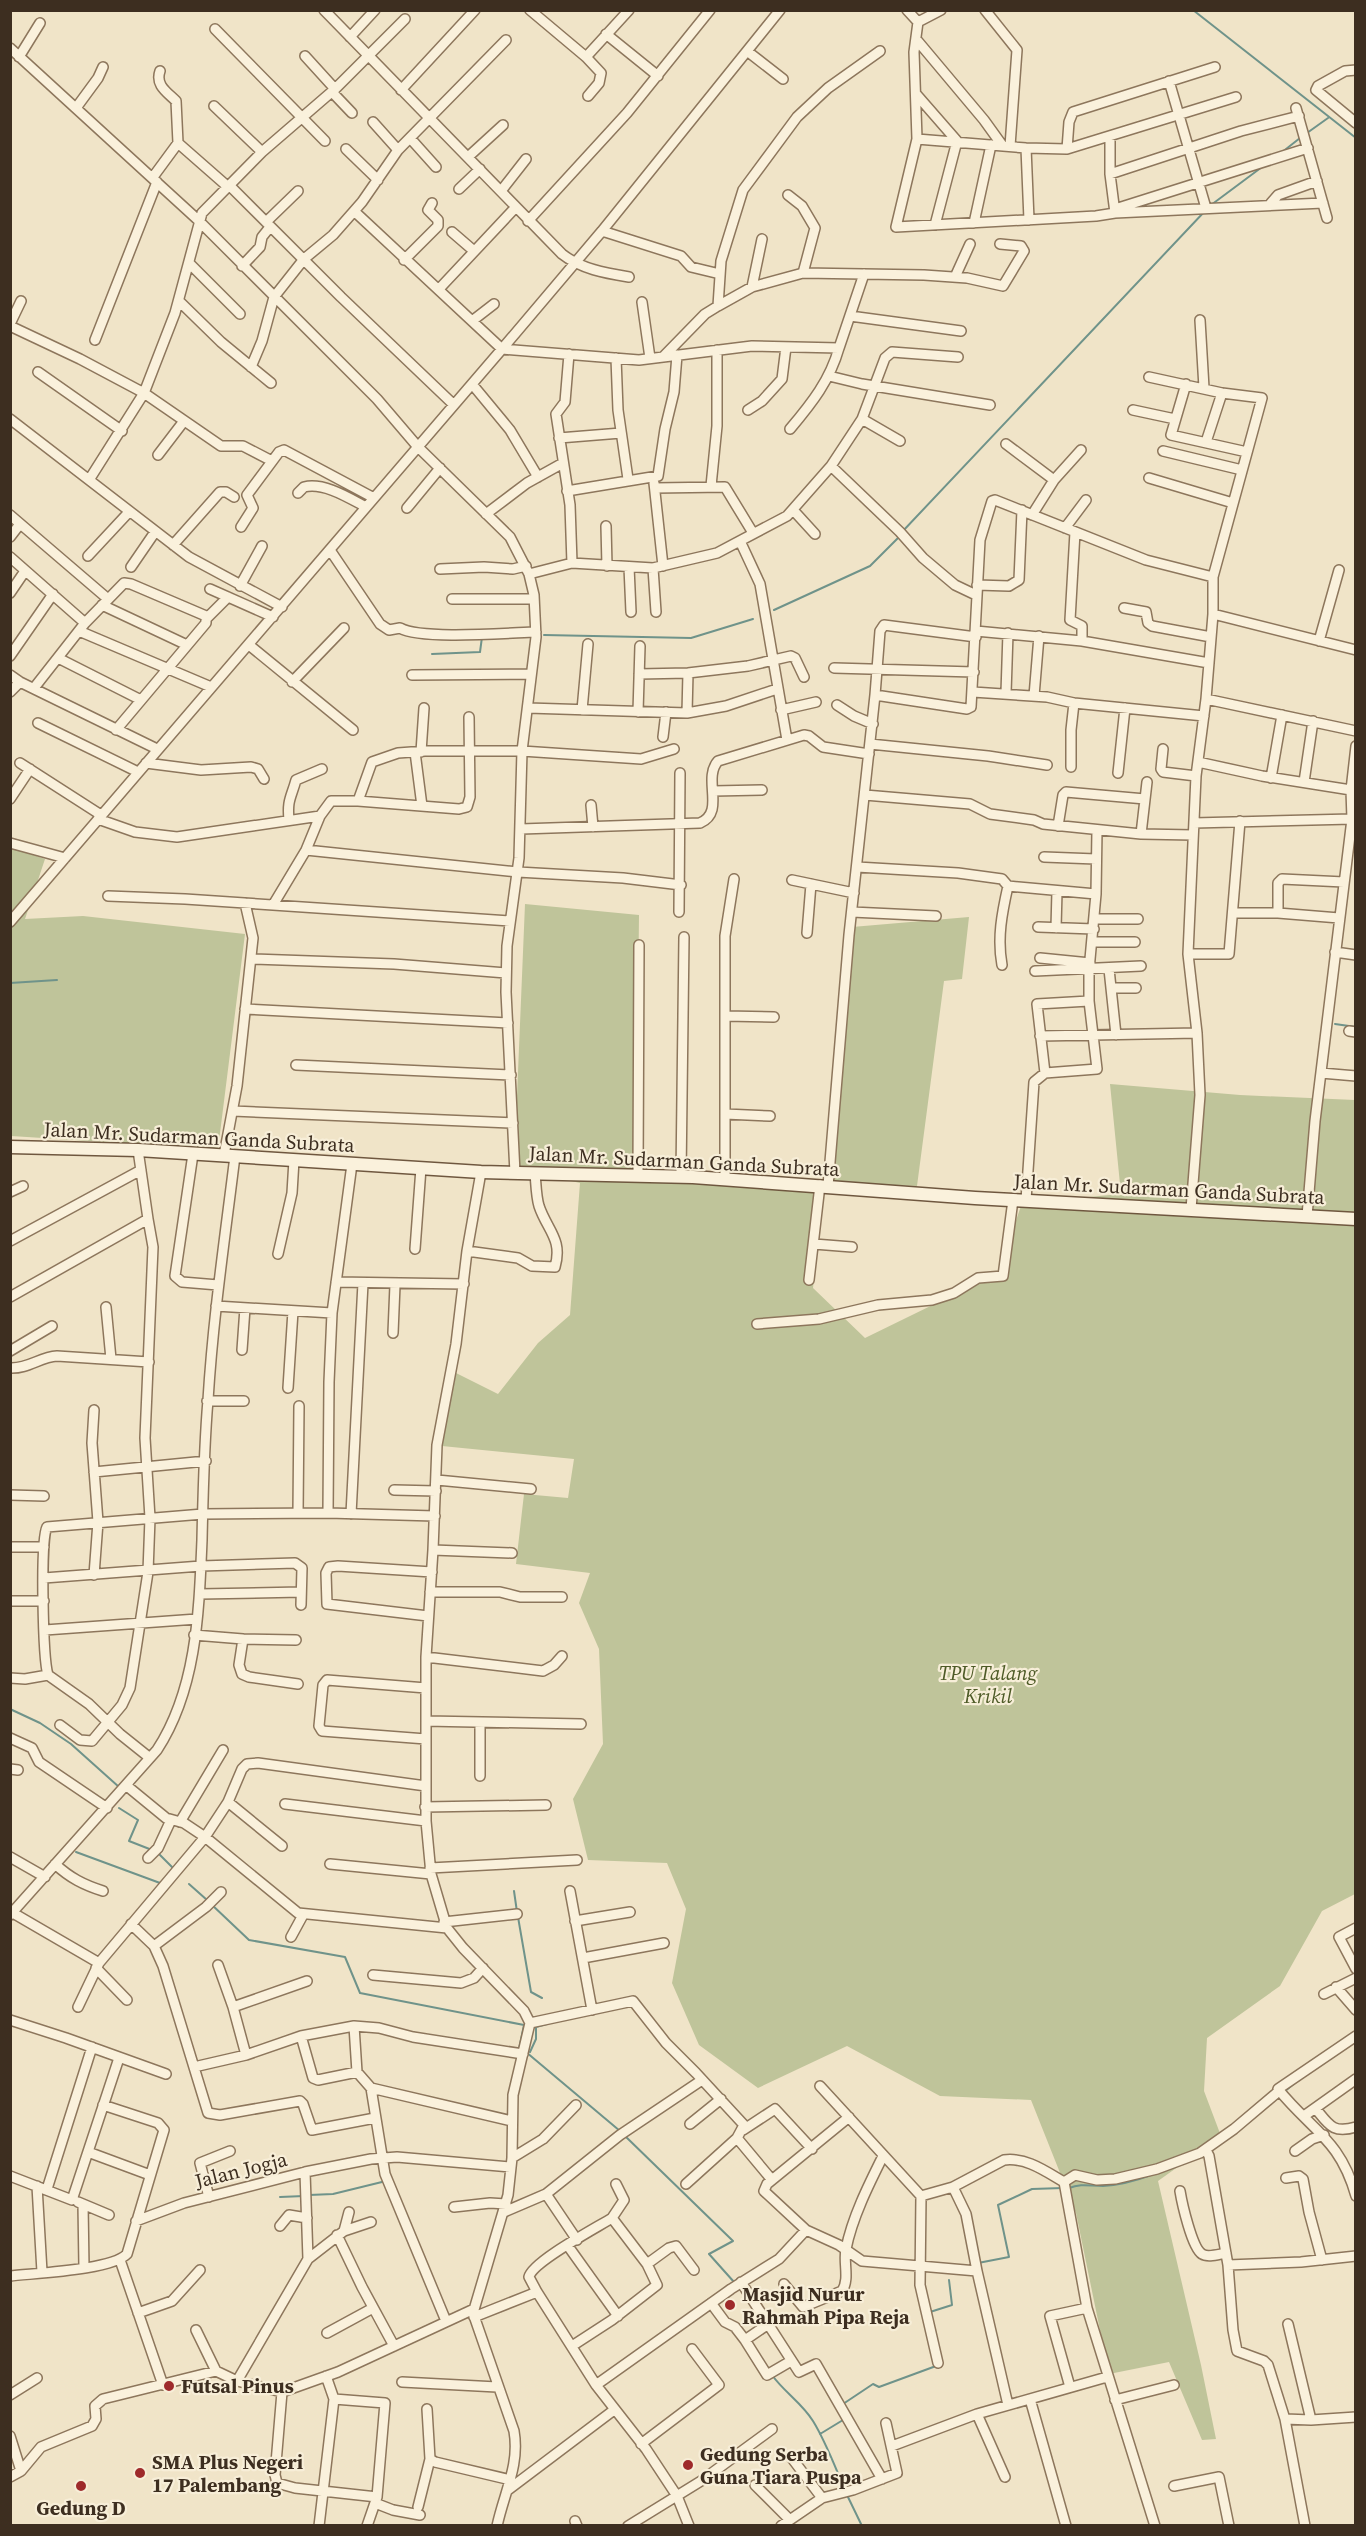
<svg xmlns="http://www.w3.org/2000/svg" width="1366" height="2536" viewBox="0 0 1366 2536" font-family="'Source Serif 4',serif">
<style>
.cemetery{fill:#bfc49a}
.lines{fill:none;stroke-linecap:round;stroke-linejoin:round}
.stream{stroke:#6f938a;stroke-width:2}
.street-casing{stroke:#8d765c;stroke-width:12}
.secondary-casing{stroke:#6f573f;stroke-width:15}
.street{stroke:#faf1dc;stroke-width:9}
.secondary{stroke:#faf1dc;stroke-width:12}
.poi-dot{fill:#9e2a2b;stroke:#f7eed8;stroke-width:2}
.labels{text-anchor:middle;dominant-baseline:central;stroke-width:4.5;stroke-linejoin:round;paint-order:stroke}
.street-label{font-size:20px;fill:#3d2e20;stroke:#f7eed8}
.park-label{font-size:20px;font-style:italic;fill:#4d5a26;stroke:#f7eed8}
.poi-label{font-size:20px;font-weight:bold;fill:#3d2e20;stroke:#f7eed8;text-anchor:start}
</style>
<rect width="100%" height="100%" fill="#f0e4c8"/>
<path class="cemetery" d="M10,847L45,859L25,919L83,916L245,934L218,1149L11,1136Z
M525,904L639,915L636,1177L823,1192L813,1288L865,1338L998,1273L1022,1203L1121,1194L1110,1084L1240,1095L1355,1100V1894L1322,1911L1280,1986L1207,2038L1204,2091L1221,2136L1158,2181L1201,2365L1216,2439L1202,2440L1169,2362L1109,2374L1076,2213L1031,2100L940,2096L847,2046L758,2088L699,2045L672,1983L686,1909L667,1863L588,1860L573,1799L603,1744L599,1649L579,1603L590,1573L516,1564L524,1494L568,1498L574,1459L442,1446L456,1373L498,1394L538,1343L570,1315L580,1183L514,1168Z
M969,917L962,979L944,981L917,1186L828,1183L852,927Z"/>
<g class="lines">
<path class="stream" d="M1193,10L1356,138
M1307,133L1328,118
M1281,153L1300,138
M1211,205L1262,167
M902,532L1205,211
M774,610L870,566L899,537
M544,635L691,638L753,619
M432,654L480,652L482,637
M10,983L57,980
M1335,1024L1356,1027
M10,1709L40,1723L71,1744L119,1787
M119,1808L138,1820L129,1841L152,1850
M76,1852L160,1883L165,1878
M158,1853L173,1868
M189,1884L207,1900
M514,1891L517,1912
M211,1904L249,1940L345,1957L360,1993L524,2025L519,2049
M518,1917L531,1992L542,1998
M526,2052L620,2131
M530,2052L536,2039V2027L547,2024
M1284,2092L1296,2082
M624,2135L733,2241L709,2254L734,2282
M1069,2188C1081,2183 1090,2186 1103,2186C1119,2185 1135,2181 1151,2175
M309,2195L333,2194L386,2181
M280,2197L304,2196
M978,2263L1009,2257L998,2205L1032,2189L1063,2188
M930,2312L952,2305L949,2280
M772,2375C784,2392 802,2403 813,2421C826,2442 835,2467 845,2490
M843,2404L873,2384L879,2387L936,2366
M820,2434L843,2420
M847,2495L862,2526"/>
<defs>
<path id="street" d="M324,10L562,254C581,269 605,273 629,277
M530,10L586,57L601,73L599,83L588,96
M907,10L918,22L914,52L917,139L896,227L1096,216L1115,213L1110,174V138
M985,10L1017,50L1010,146
M918,22L941,10
M215,29L325,141
M606,34L658,76
M350,37L375,10
M916,39L984,120L1002,145
M10,48L198,220L377,399L418,447L510,537L529,574L534,595L536,637L522,751L519,858L507,946L506,992L515,1173
M747,51L783,79
M305,56L335,89
M19,57L40,23
M586,57L629,10
M1356,70L1345,71L1318,86L1316,90L1356,123
M1169,81L1206,208
M401,90L475,10
M332,92L352,113
M916,94L957,141
M214,106L262,152
M76,108L98,78L103,67
M1296,108L1327,218
M373,122L398,150
M410,138L436,167
M917,139L1026,148L1067,149L1236,97
M178,143L227,186
M1026,148L1029,220
M346,149L378,180
M1067,149L1069,122L1073,112L1215,67
M468,157L503,125
M1110,174L1241,131L1299,116
M153,177L178,143L176,101C167,92 155,85 160,71
M229,185L341,297L454,405
M459,189L480,169
M501,191L526,159
M788,195L802,206L815,228L803,273
M1271,203L1278,195L1317,181
M1115,209L1308,148
M354,211L502,349L639,360L752,346L839,348L864,274
M1115,213L1323,203
M528,221L627,113L710,10
M266,222L298,191
M974,223L991,145
M935,225L957,141
M602,231L681,256L691,267L720,274
M452,232L474,251
M404,260L438,226V220L428,210L432,203
M189,263L240,314
M242,266L260,247L262,237L270,227
M955,277L970,244
M752,287L762,239
M439,289L516,207
M179,301L221,342L271,383
M642,302L650,358
M718,306L721,261L743,190L797,117L828,88L880,51
M850,316L961,331
M1200,320L1204,388
M472,321L494,304
M10,324L21,301
M10,326L80,359L144,393L175,313L202,213L262,152L335,89L405,19
M95,340L157,182
M569,354L565,402L556,414L570,505L572,563
M664,356L705,314L718,306L752,287L803,273L924,275L967,278L1003,286L1024,251L1021,246L1000,244
M616,358L618,410L628,479
M251,367L262,341L274,297L304,259L333,235L362,202L398,150L506,40
M38,372L122,431
M829,376L862,384L990,405
M1149,377L1222,393L1262,398L1213,577V614L1206,699L1196,776L1188,954L1197,1033L1200,1095L1191,1209
M472,384L510,430L538,477
M1186,384L1171,435L1247,452
M748,410L762,401L782,379L786,347
M1133,410L1175,419
M10,419L189,557L282,607
M862,419L900,441
M790,429C812,403 830,380 839,348
M559,438L621,433
M1206,442L1222,393
M1006,444L1054,480
M1163,451L1242,470
M158,455L184,421
M831,466L900,532L923,558L955,585L976,595
M1149,478L1233,503
M89,480L144,393L221,446H243L272,461
M654,483L663,566
M711,486L717,426V350
M655,488L725,487L753,533
M567,491L658,476L665,429L674,392L677,355
M298,493L304,487C324,482 349,498 366,507
M407,508L440,468
M794,511L815,534
M486,514L527,483L563,463
M10,515L108,599
M1032,515L1054,480L1081,450
M606,526L607,566
M241,527L253,508L247,495L279,452L284,450L374,498
M1065,528L1086,500
M1075,532L1070,620L1082,626V641
M10,537L20,524
M740,541L760,584L787,740
M173,545L220,492H226L234,497
M330,550L380,624L389,630L400,628C421,640 507,633 536,632
M88,556L129,512
M10,557L85,623
M131,567L155,532
M629,567L631,612
M653,568L656,612
M440,569L484,567L513,569L526,566
M529,574L572,563L653,568L717,553L787,516L831,466L862,419L885,358L892,352L958,357
M977,585L1009,586L1019,580L1022,510
M240,586L262,546
M210,589L273,617
M10,593L25,571
M452,599H534
M102,605L187,645
M1124,608L1146,612L1148,623L1152,626L1211,637
M1213,614L1356,650
M207,618L228,597
M79,631L211,687
M976,631L1082,641L1209,663
M1319,641L1339,570
M249,645L353,730
M10,656L53,594
M58,658L141,700
M834,668L974,672
M639,674L688,673L748,666L791,656L795,658L804,677
M10,675L20,682L157,749
M412,675L531,674
M292,682L344,628
M34,688L85,623L124,583L131,584L206,616V623L116,730
M10,692L20,682
M973,692L1047,697L1074,703L1204,716
M1006,693L1008,633
M875,695L967,709L971,707L980,540L992,501L995,500L1146,560L1213,577
M1034,696L1039,636
M1206,699L1356,731
M837,705L854,716L873,724
M528,708L687,713L726,706L777,689
M582,710L588,644
M781,710L816,702
M638,712L640,646
M687,713L688,673
M38,723L138,772
M663,737L666,712
M870,744L988,756L1047,765
M1163,749L1161,769L1163,772L1196,776
M415,752L422,806
M421,752L424,708
M1198,762L1262,776L1351,790
M20,763L101,815
M146,763L201,770L251,767L258,769L264,779
M1071,767V730L1074,703
M1118,773L1125,708
M1271,778L1282,715
M1304,782L1313,721
M713,791L762,790
M865,795L970,804L990,814L1034,820L1043,824L1141,834L1193,835
M10,799L30,769
M358,801L459,809L467,807L470,797L469,717
M591,805L593,827
M98,819L135,832L177,837L320,816
M289,820C287,800 291,798 296,780L322,769
M1194,823L1352,819
M1058,826L1063,795L1066,792L1145,799
M521,829L700,823C726,812 702,779 718,761L804,735L809,736L823,747L869,754
M1141,834L1147,782
M10,843L65,858
M306,850L518,872L623,878L681,885
M1044,857L1096,859
M857,867L958,873L1002,879L1008,886L1096,894
M792,880L854,893
M108,896L185,899L510,921
M273,905L306,850L320,816L331,801H358L372,762L398,753L425,751H522L641,759L674,749
M679,912L680,773
M852,912L936,916
M1233,913H1278L1339,918
M1278,913V883L1282,879L1344,882
M1094,919H1138
M10,922L502,349L602,231L780,10
M1038,927L1094,929
M1056,928L1057,891
M807,933L811,884
M1092,942H1135
M1335,952L1356,955
M1188,954H1229L1240,821
M1040,958L1090,963
M251,959L394,964L506,973
M1002,965C997,938 1002,913 1008,886
M1109,969L1116,1035
M1035,971L1141,966
M1112,988H1136
M245,1009L508,1023
M725,1016L774,1017
M1349,1031L1356,1032
M1040,1036L1197,1033
M296,1065L511,1075
M1045,1073L1037,1004L1089,1001
M1321,1073L1356,1076
M233,1111L513,1123
M725,1114L770,1116
M193,1154L175,1276L182,1282L218,1285
M224,1155L237,1086L253,938L245,903
M481,1172L467,1251L456,1344L437,1445L433,1550L426,1657V1821L431,1874L447,1928L463,1948L524,2011L530,2023L513,2095L512,2158L508,2195L473,2313L514,2431C520,2465 504,2493 497,2526
M638,1175L639,945
M681,1176L684,937
M725,1180V936L734,879
M828,1186L849,935L875,695L880,631L884,625L976,637
M10,1192L23,1186
M1026,1200L1034,1082L1045,1073L1097,1069L1089,1001V970L1096,894L1097,830
M1307,1216L1315,1121L1352,819L1351,790L1356,746
M10,1241L141,1170
M814,1244L852,1247
M415,1249L421,1168
M467,1251L518,1258L532,1266L555,1267C563,1239 547,1230 539,1206C536,1196 536,1183 535,1173
M278,1254L292,1193L294,1160
M809,1280L820,1185
M336,1282L464,1284
M10,1297L148,1219L138,1150
M216,1306L332,1313
M106,1307L111,1359
M757,1324L819,1319L878,1305L932,1300L954,1293L978,1278L1003,1276L1013,1200
M393,1333L395,1285
M242,1350L245,1308
M10,1351L52,1326
M10,1368C28,1369 40,1357 57,1356L149,1362
M288,1388L293,1311
M207,1401H244
M94,1410L92,1443L98,1522L94,1575
M94,1472L206,1461
M437,1480L531,1489
M394,1490L436,1491
M10,1495L44,1496
M298,1513L299,1406
M328,1513L329,1382L332,1313L352,1164
M351,1514L363,1283
M10,1547H44
M433,1550L512,1553
M44,1578L201,1566L295,1563L302,1568L301,1605
M430,1592H500L520,1597H562
M200,1594L301,1592
M10,1601H44
M428,1616L327,1604L326,1573L329,1567L338,1566L432,1572
M45,1630L197,1619
M194,1635L243,1639L239,1665L242,1674L249,1677L298,1684
M243,1639L296,1640
M426,1657L543,1671L554,1665L562,1656
M10,1678L25,1679L48,1675
M426,1688L327,1680L323,1685L319,1726L322,1731L426,1739
M426,1721L581,1724
M60,1725L80,1740L92,1741L122,1705L130,1688L148,1572L150,1518L145,1438L153,1247L148,1219
M10,1738L32,1748L39,1762L107,1808
M150,1758L120,1734L89,1704L48,1675C43,1659 40,1540 47,1527L203,1514L328,1513L435,1516
M10,1769L18,1770
M480,1776V1722
M127,1786L166,1818L184,1823L205,1837L298,1913L447,1928
M228,1802L282,1846
M285,1804L426,1821
M425,1807L546,1805
M180,1822L223,1750
M10,1857L45,1877
M148,1858L158,1848L171,1820
M55,1864C70,1878 84,1885 103,1891
M330,1864L431,1874
M430,1868L577,1860
M570,1891L592,2010
M13,1913L99,1963L205,1837L228,1802L242,1769L247,1764L258,1763L426,1786
M10,1915L157,1750C197,1689 199,1611 202,1540C203,1493 204,1446 208,1400C213,1318 225,1237 235,1156
M575,1921L630,1912
M444,1922L517,1914
M131,1924L154,1946L163,1966L208,2113L220,2115L300,2101L303,2104L312,2130L375,2118
M1356,1928L1339,1937L1356,1969
M291,1937L303,1915
M154,1946L206,1907L221,1892
M583,1958L664,1943
M218,1965L233,2007L246,2055
M96,1968L127,2000
M373,1975L461,1983L474,1978L483,1968
M1336,1987L1356,2010
M1324,1994L1356,1978
M78,2007L99,1963
M233,2007L307,1981
M10,2020L66,2038L166,2074
M530,2023L633,2001L666,2043L696,2073L744,2125L737,2138L686,2184
M354,2026L357,2072L371,2088
M301,2036L313,2078L318,2080L357,2072
M1356,2036L1278,2089C1312,2131 1340,2139 1356,2196
M194,2067L246,2055L301,2036L354,2026L379,2028L413,2037L523,2054
M820,2086L921,2196L953,2187L1004,2160C1026,2157 1045,2171 1064,2182
M1316,2109C1329,2125 1333,2134 1356,2127
M1304,2116L1356,2079
M849,2117L767,2184L764,2191L806,2230L839,2245L862,2261L977,2271L1008,2405
M690,2124L721,2099
M743,2130L775,2109L812,2149
M737,2138L772,2180
M1206,2150L1209,2156L1228,2265L1233,2330L1237,2351L1264,2361L1268,2365L1285,2419L1311,2420L1356,2417
M1295,2151L1312,2139L1324,2135
M88,2152L150,2175
M512,2158L543,2139L576,2105
M305,2172L308,2259
M10,2176L72,2200L119,2058
M1286,2178L1299,2176L1303,2179L1309,2212L1322,2260
M1064,2182L1087,2308L1155,2526
M1064,2182L1075,2175L1097,2180L1115,2179L1157,2169L1200,2153L1234,2129L1279,2091
M37,2186L42,2272
M953,2187L966,2214L977,2271
M47,2189L92,2047
M1180,2191C1182,2203 1192,2248 1202,2254C1208,2258 1219,2254 1226,2253
M546,2194L577,2240
M921,2196L920,2285L938,2363
M209,2197L200,2163L230,2151
M78,2202L109,2215
M83,2204L84,2268
M454,2207L490,2203L506,2204
M504,2212L546,2194L620,2135L702,2080
M612,2218L624,2200L616,2184
M136,2221L184,2203L305,2172L371,2159L397,2157L511,2167
M280,2226L289,2215L307,2218
M344,2231L349,2212
M337,2235L362,2287L394,2346
M568,2246L618,2316
M120,2260L163,2385
M647,2264L669,2248L676,2246L694,2270
M1228,2265L1301,2262L1356,2256
M10,2276C35,2273 112,2270 127,2254L164,2130L158,2123L103,2105
M741,2282L799,2372L816,2364L882,2479
M784,2284L803,2307L842,2291C850,2279 843,2262 846,2249C852,2218 869,2184 883,2156
M711,2303L725,2322L735,2327L745,2340
M138,2313L172,2301L200,2270
M474,2317L537,2292
M446,2321L385,2174L371,2088L512,2121
M1288,2324L1311,2420
M767,2325L745,2340L767,2375L791,2361
M196,2330L216,2371
M327,2333L373,2308
M572,2346L612,2320L657,2285L647,2264L612,2218C596,2228 532,2262 529,2277L537,2292L596,2385L646,2449L677,2496L689,2526
M237,2381L308,2259L344,2231L371,2222
M402,2382L497,2387
M596,2385L731,2289L779,2259L806,2230
M1070,2387L1050,2316L1087,2308
M282,2392L275,2475L277,2483L295,2488L377,2497
M10,2395L37,2378
M334,2399L385,2403L377,2497L367,2526
M1030,2399L1066,2526
M1115,2400L1174,2385
M427,2409L430,2459L435,2462L511,2480
M977,2414L1005,2477
M1285,2419L1305,2526
M10,2436L21,2471
M641,2444L719,2385L692,2349
M892,2446L977,2414L1107,2377
M791,2457L822,2498
M10,2477L21,2471L41,2447L92,2426L96,2419L95,2406L103,2399L216,2371L237,2381L282,2392L338,2372L474,2309
M755,2485L789,2519
M1174,2486L1219,2477L1229,2526
M508,2490L614,2410
M375,2503L393,2510L420,2515
M418,2507L430,2459
M575,2521L577,2526
M319,2526L334,2399L326,2376
M628,2526L701,2481L772,2429
M781,2526L822,2498L853,2490L897,2473L886,2423"/>
<path id="secondary" d="M10,1147L138,1150L481,1172L693,1177L975,1198L1356,1219"/>
</defs>
<use href="#street" class="street-casing"/>
<use href="#secondary" class="secondary-casing"/>
<use href="#street" class="street"/>
<use href="#secondary" class="secondary"/>
</g>
<g class="poi-dot">
<circle cx="730" cy="2305" r="6"/>
<circle cx="169" cy="2386" r="6"/>
<circle cx="688" cy="2465" r="6"/>
<circle cx="140" cy="2473" r="6"/>
<circle cx="81" cy="2486" r="6"/>
</g>
<g class="labels">
<g class="street-label">
<text transform="translate(199 1137) rotate(3)">Jalan Mr. Sudarman Ganda Subrata</text>
<text transform="translate(684 1161) rotate(3)">Jalan Mr. Sudarman Ganda Subrata</text>
<text transform="translate(1169 1189) rotate(3)">Jalan Mr. Sudarman Ganda Subrata</text>
<text transform="translate(241 2170) rotate(-14)">Jalan Jogja</text>
</g>
<g class="park-label">
<text x="988" y="1673">TPU Talang<tspan x="988" dy="23">Krikil</tspan></text>
</g>
<g class="poi-label">
<text x="742" y="2294">Masjid Nurur<tspan x="742" dy="23">Rahmah Pipa Reja</tspan></text>
<text x="181" y="2386">Futsal Pinus</text>
<text x="700" y="2454">Gedung Serba<tspan x="700" dy="23">Guna Tiara Puspa</tspan></text>
<text x="152" y="2462">SMA Plus Negeri<tspan x="152" dy="23">17 Palembang</tspan></text>
<text x="81" y="2508" text-anchor="middle">Gedung D</text>
</g>
</g>
<rect width="1366" height="2536" fill="none" stroke="#3d2e20" stroke-width="24"/>
</svg>
